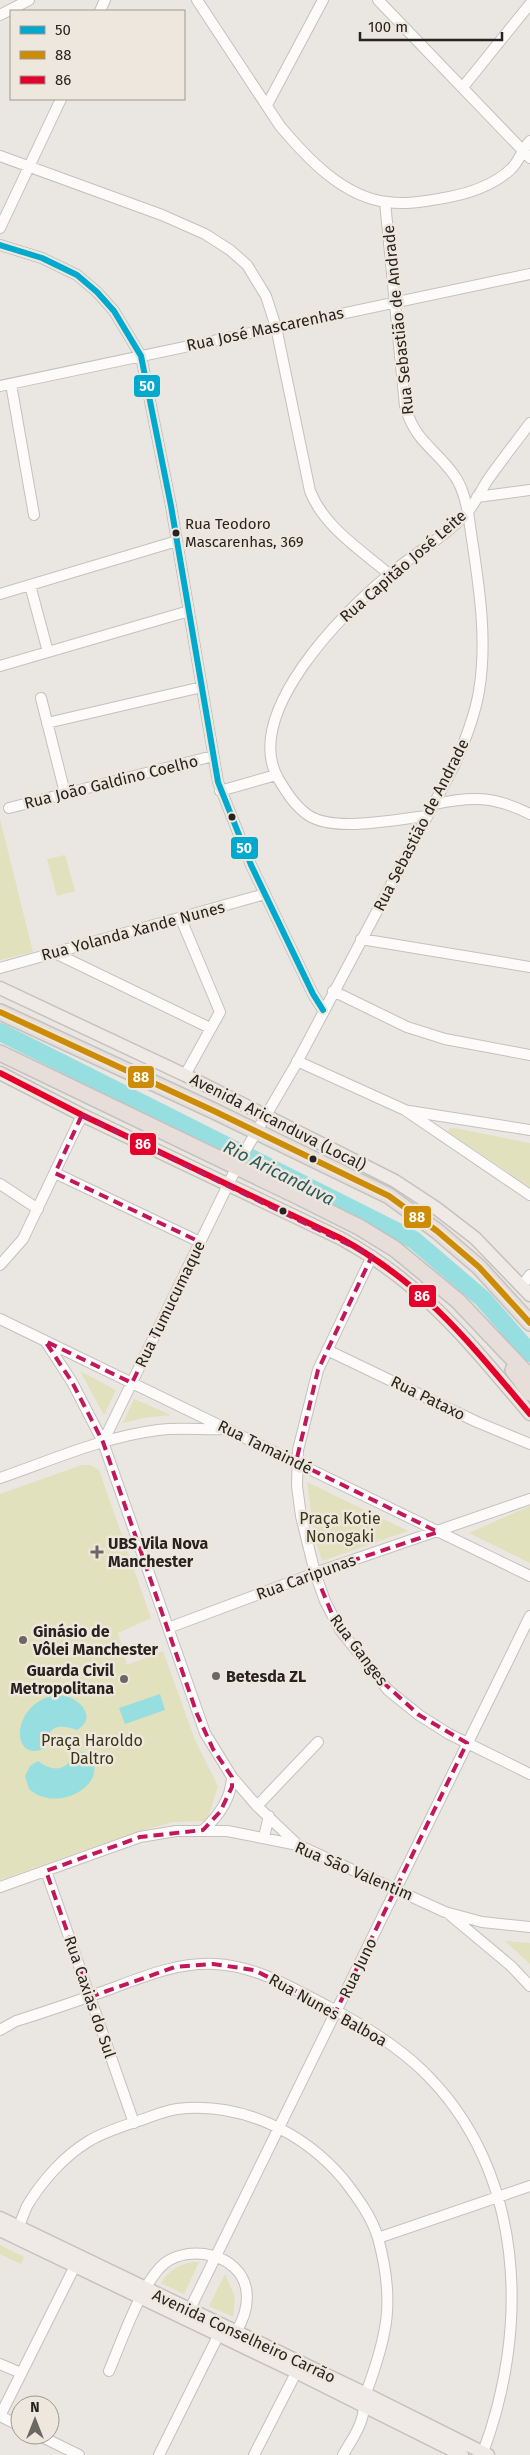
<svg xmlns="http://www.w3.org/2000/svg" width="530" height="2455" viewBox="0 0 530 2455" font-family="'Fira Sans',sans-serif">
<style>
.green{fill:#e1e1bd}
.water{fill:#97dee0}
.lines{fill:none;stroke-linecap:round;stroke-linejoin:round}
.river{stroke:#97dee0;stroke-width:18}
.minor-casing{stroke:#c4c1be;stroke-width:12}
.major-casing{stroke:#c4c2c0;stroke-width:15}
.highway-casing{stroke:#c4c2c0;stroke-width:18}
.minor{stroke:#fcfbfa;stroke-width:10}
.major{stroke:#f0eae7;stroke-width:12}
.highway{stroke:#e7deda;stroke-width:15}
.bus-1-casing{stroke:#eee7dd;stroke-width:10}
.bus-2-casing{stroke:#eee7dd;stroke-width:10}
.bus-3-casing{stroke:#eee7dd;stroke-width:10}
.bus-1{stroke:#00a9ce;stroke-width:6}
.bus-2{stroke:#cd8c06;stroke-width:6}
.bus-3{stroke:#e4002b;stroke-width:6}
.marked{fill:none;stroke:#c2185b;stroke-width:4;stroke-dasharray:10 6;stroke-linejoin:round}
.bus-dot{fill:#272420;stroke:#eee7dd;stroke-width:2}
.poi-dot{fill:#6b6864;stroke:#eee7dd;stroke-width:2}
.labels{text-anchor:middle;dominant-baseline:central;stroke-width:5;stroke-linejoin:round;paint-order:stroke}
.bus-label{font-size:15px;fill:#272420;stroke:#eee7dd;text-anchor:start}
.street-label{font-size:16px;fill:#272420;stroke:#eee7dd}
.park-label{font-size:16px;fill:#373818;stroke:#eee7dd}
.poi-label{font-size:16px;font-weight:bold;fill:#272420;stroke:#eee7dd;text-anchor:start}
.water-label{font-size:18px;font-style:italic;fill:#2b595c;stroke:#eee7dd}
.line-badge{stroke:#eee7dd;stroke-width:2}
.badge-label{font-size:14px;text-anchor:middle;font-weight:bold;fill:#fff}
</style>
<rect width="100%" height="100%" fill="#eae6e1"/>
<path class="green" d="M0,819L33,952L0,960Z
M65,855L75,891L57,896L47,859Z
M454,1128L530,1143V1187L448,1132L449,1129Z
M80,1371L116,1390L104,1415Z
M134,1399L171,1415L143,1418L123,1423Z
M82,1465H90L99,1470L151,1618L118,1633L127,1665L163,1651L195,1740L218,1786L207,1821L173,1822L136,1832L0,1880V1494Z
M307,1482L408,1531L322,1561L314,1535Z
M530,1506V1563L469,1533L523,1509Z
M505,1941L530,1943V1964Z
M0,2245L24,2257L21,2264L0,2254Z
M199,2262L184,2294L161,2283C170,2269 182,2262 199,2262Z
M225,2274L235,2297L233,2317L209,2306Z"/>
<path class="water" d="M160,1694L165,1710L125,1724L119,1708Z
M62,1695C80,1698 98,1718 77,1730C55,1723 49,1727 43,1749C7,1763 13,1695 62,1695Z
M77,1750L89,1755C112,1783 57,1815 29,1789L25,1776L30,1766L38,1761C48,1769 62,1773 71,1760C74,1755 73,1753 77,1750Z"/>
<g class="lines">
<path class="river" d="M0,1032L414,1240L483,1299L530,1353"/>
<defs>
<path id="minor" d="M197,0L280,126C307,158 343,197 387,202C406,205 426,201 444,198C467,194 493,186 511,169C519,162 522,149 530,141
M378,0L530,158
M100,11L105,0
M0,15L29,0
M463,87L530,4
M267,105L323,0
M0,156L162,215L205,234L230,250L247,265L266,296L276,327L310,491C324,527 361,550 389,574
M0,228L61,99
M0,245L42,258L77,275L97,292L114,311L141,356L171,506L218,782L251,865L313,994L323,1010
M11,384L34,515
M0,386L530,274
M477,497L530,490
M30,585L48,652
M0,594L177,541
M0,666L189,611
M41,698L65,793
M47,723L202,687
M220,791L276,775
M434,804C473,796 494,796 530,814
M9,808L213,756
M427,816C396,819 334,833 308,815C295,806 287,793 279,780C240,715 344,611 390,574C415,553 445,537 467,513C475,503 481,491 487,481C501,461 516,442 530,423
M181,919L220,1012L185,1075
M361,939L530,967
M55,953L210,1028
M0,968L265,894
M333,991L407,1027L445,1039L530,1055
M297,1061L405,1110L530,1195
M409,1111L530,1130
M55,1173L200,1242
M0,1184L38,1209
M372,1256L318,1370L298,1450L297,1486L301,1516L315,1573L325,1601L340,1630L388,1690L419,1715L449,1734L530,1774
M0,1265L23,1239L82,1115
M522,1286L530,1275
M0,1319L530,1576
M46,1342L72,1382L103,1442L205,1733L232,1777L257,1806L298,1845
M327,1350L477,1422L530,1444
M103,1442L241,1158L296,1064L455,764C465,741 475,716 479,691C489,632 476,570 468,512C465,499 462,486 454,475C435,448 415,442 405,406L385,202
M0,1478C52,1460 103,1437 158,1430C180,1427 204,1430 227,1429
M168,1628L315,1573L530,1499
M257,1806L318,1742
M203,1830C219,1816 231,1799 232,1777
M264,1837L269,1816
M46,1871L134,2123
M0,1887L140,1837L176,1831H227L298,1845L445,1912L482,1922L530,1927
M450,1915L511,1966L530,1986
M0,2030L16,2021C45,2012 74,2002 102,1992C138,1979 175,1962 215,1964C257,1966 294,1989 331,2008C364,2026 396,2045 423,2071C526,2171 530,2329 482,2455
M15,2234C20,2225 23,2215 27,2206C42,2181 64,2156 89,2141C104,2132 121,2127 138,2121C151,2117 163,2111 177,2109C240,2101 304,2132 344,2180C357,2197 372,2217 378,2238C395,2300 388,2334 366,2393C363,2402 365,2410 362,2418C359,2431 349,2444 343,2455
M378,2238L530,2186
M187,2315L530,1616
M0,2364L21,2373
M109,2371C121,2343 142,2281 165,2263C190,2244 239,2254 246,2288C249,2304 244,2319 236,2332
M0,2416L78,2260
M0,2416L20,2426
M38,2435L79,2455
M159,2455L222,2328
M254,2455L299,2367"/>
<path id="major" d="M0,988L185,1075L395,1181L436,1208L475,1238L530,1295
M0,1073L82,1115L340,1238C424,1284 469,1342 530,1414
M0,2218L366,2394L488,2455
M0,2230L296,2372L462,2455"/>
<path id="highway" d="M0,1012L214,1111L389,1196L437,1231L479,1267L530,1323
M0,1053L299,1197L359,1227L395,1249L458,1301L530,1377
M513,1370L530,1393"/>
</defs>
<use href="#minor" class="minor-casing"/>
<use href="#major" class="major-casing"/>
<use href="#highway" class="highway-casing"/>
<use href="#minor" class="minor"/>
<use href="#major" class="major"/>
<use href="#highway" class="highway"/>
<defs>
<path id="bus-1" d="M0,245L42,258L77,275L97,292L114,311L141,356L171,506L218,782L251,865L313,994L323,1010"/>
<path id="bus-2" d="M0,1012L214,1111L389,1196L437,1231L479,1267L530,1323"/>
<path id="bus-3" d="M0,1073L82,1115L340,1238C424,1284 469,1342 530,1414"/>
</defs>
<use href="#bus-1" class="bus-1-casing"/>
<use href="#bus-2" class="bus-2-casing"/>
<use href="#bus-3" class="bus-3-casing"/>
<use href="#bus-1" class="bus-1"/>
<use href="#bus-2" class="bus-2"/>
<use href="#bus-3" class="bus-3"/>
</g>
<path class="marked" d="M82,1115L372,1256L318,1370L296,1462L438,1532L315,1573L334,1619L375,1675L419,1715L467,1743L336,2011L254,1970L213,1964L175,1967L90,1997L46,1871L140,1837L203,1830L220,1812L232,1787V1777L213,1749L197,1714L103,1442L72,1382L45,1341L132,1383L200,1242L55,1173Z"/>
<g class="bus-dot">
<circle cx="176" cy="533" r="4.5"/>
<circle cx="232" cy="817" r="4.5"/>
<circle cx="313" cy="1159" r="4.5"/>
<circle cx="283" cy="1211" r="4.5"/>
</g>
<g class="poi-dot">
<path d="M94.5 1544.5h5v5h5v5h-5v5h-5v-5h-5v-5h5z"/>
<circle cx="23" cy="1640" r="5"/>
<circle cx="216" cy="1676" r="5"/>
<circle cx="124" cy="1679" r="5"/>
</g>
<g class="labels">
<g class="bus-label">
<text x="185" y="524">Rua Teodoro<tspan x="185" dy="18">Mascarenhas, 369</tspan></text>
</g>
<g class="street-label">
<text transform="translate(398 320) rotate(-96)">Rua Sebastião de Andrade</text>
<text transform="translate(265 329) rotate(-12)">Rua José Mascarenhas</text>
<text transform="translate(403 566) rotate(-41)">Rua Capitão José Leite</text>
<text transform="translate(111 782) rotate(-14)">Rua João Galdino Coelho</text>
<text transform="translate(421 825) rotate(-63)">Rua Sebastião de Andrade</text>
<text transform="translate(133 931) rotate(-15)">Rua Yolanda Xande Nunes</text>
<text transform="translate(278 1122) rotate(27)">Avenida Aricanduva (Local)</text>
<text transform="translate(170 1304) rotate(-64)">Rua Tumucumaque</text>
<text transform="translate(428 1398) rotate(26)">Rua Pataxo</text>
<text transform="translate(265 1447) rotate(26)">Rua Tamaindé</text>
<text transform="translate(306 1577) rotate(-20)">Rua Caripunas</text>
<text transform="translate(359 1650) rotate(53)">Rua Ganges</text>
<text transform="translate(354 1871) rotate(23)">Rua São Valentim</text>
<text transform="translate(358 1968) rotate(-64)">Rua Juno</text>
<text transform="translate(90 1997) rotate(71)">Rua Caxias do Sul</text>
<text transform="translate(328 2010) rotate(29)">Rua Nunes Balboa</text>
<text transform="translate(244 2336) rotate(25)">Avenida Conselheiro Carrão</text>
</g>
<g class="park-label">
<text x="340" y="1518">Praça Kotie<tspan x="340" dy="18">Nonogaki</tspan></text>
<text x="92" y="1740">Praça Haroldo<tspan x="92" dy="18">Daltro</tspan></text>
</g>
<g class="poi-label">
<text x="108" y="1543">UBS Vila Nova<tspan x="108" dy="18">Manchester</tspan></text>
<text x="33" y="1631">Ginásio de<tspan x="33" dy="18">Vôlei Manchester</tspan></text>
<text x="114" y="1670" text-anchor="end">Guarda Civil<tspan x="114" dy="18">Metropolitana</tspan></text>
<text x="226" y="1676">Betesda ZL</text>
</g>
<g class="water-label">
<text transform="translate(279 1173) rotate(27)">Rio Aricanduva</text>
</g>
</g>
<g class="line-badge">
<rect x="133" y="374" width="28" height="24" rx="5" fill="#00a9ce"/>
<rect x="230" y="836" width="29" height="24" rx="5" fill="#00a9ce"/>
<rect x="127" y="1065" width="28" height="24" rx="5" fill="#cd8c06"/>
<rect x="129" y="1132" width="28" height="24" rx="5" fill="#e4002b"/>
<rect x="403" y="1205" width="29" height="24" rx="5" fill="#cd8c06"/>
<rect x="408" y="1284" width="29" height="24" rx="5" fill="#e4002b"/>
</g>
<g class="badge-label">
<text x="147" y="391">50</text>
<text x="244" y="853">50</text>
<text x="141" y="1082">88</text>
<text x="143" y="1149">86</text>
<text x="417" y="1222">88</text>
<text x="422" y="1301">86</text>
</g>
<rect x="10" y="10" width="175" height="90" fill="#eee7dd" stroke="#9e9991"/>
<rect x="20" y="26" width="25" height="8" fill="#00a9ce" stroke="#9e9991"/>
<text x="55" y="35" font-size="15" fill="#272420">50</text>
<rect x="20" y="51" width="25" height="8" fill="#cd8c06" stroke="#9e9991"/>
<text x="55" y="60" font-size="15" fill="#272420">88</text>
<rect x="20" y="76" width="25" height="8" fill="#e4002b" stroke="#9e9991"/>
<text x="55" y="85" font-size="15" fill="#272420">86</text>
<g transform="translate(35 2420)"><circle r="24" fill="#eee7dd" stroke="#9e9991"/>
<path d="M0-4L9 19L0 12L-9 19Z" fill="#6b6864"/>
<text y="-8" font-size="14" font-weight="bold" text-anchor="middle" fill="#272420">N</text>
</g>
<path d="M360 32v8h142v-8" fill="none" stroke="#272420" stroke-width="2.5"/>
<text x="368" y="32" font-size="15" fill="#272420" stroke="#eee7dd" stroke-width="4" paint-order="stroke">100 m</text>
</svg>
